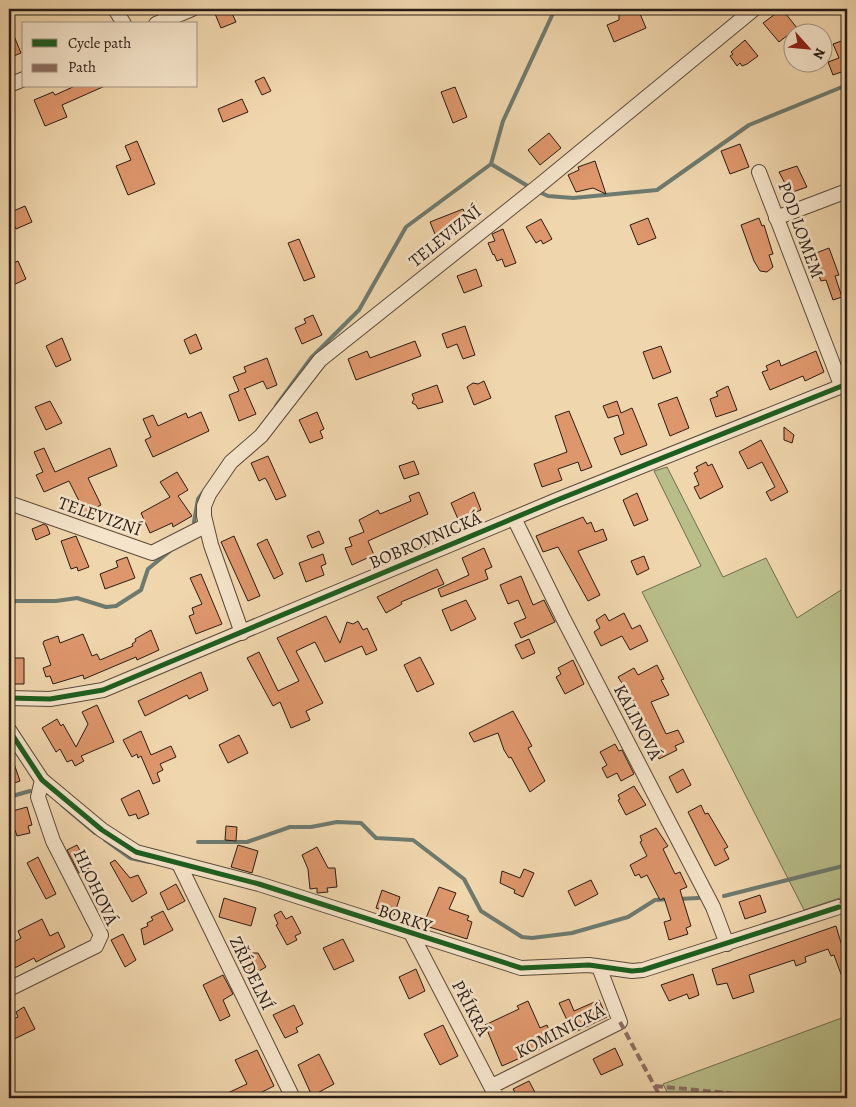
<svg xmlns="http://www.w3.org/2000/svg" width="856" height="1107" viewBox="0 0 856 1107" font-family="Alegreya,serif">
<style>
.green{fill:#b8be8a;stroke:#706d4f}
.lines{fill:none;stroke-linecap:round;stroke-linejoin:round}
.stream{stroke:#6d7a6f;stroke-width:4}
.building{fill:#de966b;stroke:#291c14}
.minor-casing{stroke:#5b4a3a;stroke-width:16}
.minor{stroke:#f5e4ca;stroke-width:14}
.quiet{stroke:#8d6e63;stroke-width:4;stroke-dasharray:8 4;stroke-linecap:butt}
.cycleway-casing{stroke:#f5e4ca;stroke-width:8}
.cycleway{stroke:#1b5e20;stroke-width:5}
.labels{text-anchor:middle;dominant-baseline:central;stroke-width:5;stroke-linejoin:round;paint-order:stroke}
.street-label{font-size:18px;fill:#291c14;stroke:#f5e4ca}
</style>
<rect width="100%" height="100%" fill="#f0d6ad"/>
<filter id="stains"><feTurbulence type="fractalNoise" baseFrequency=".004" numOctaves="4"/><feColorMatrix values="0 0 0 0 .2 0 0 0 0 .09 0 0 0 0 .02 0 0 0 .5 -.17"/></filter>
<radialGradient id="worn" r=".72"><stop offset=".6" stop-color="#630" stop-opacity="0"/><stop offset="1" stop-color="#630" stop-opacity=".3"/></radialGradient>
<path class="green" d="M667,467L723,577L766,558L797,618L841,590L847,603V893L840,898L804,910L642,592L701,566L654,471Z
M847,1016V1098H670L663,1084Z"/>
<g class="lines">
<path class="stream" d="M491,164L503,121L555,9
M537,191L548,196L573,198L657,190L749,125L847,85
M276,406L311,358L359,310L406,227L491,164L531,188
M194,522L198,499L204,491
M9,608L15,601H56L77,598L106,607L116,606L141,590L148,569L170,551
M9,797L30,791
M62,805L95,833
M105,840L130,858L149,862
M198,842H247L290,827H311L337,822L361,823L376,838L413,840L464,879L481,911L522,937L532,938L572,933L628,917L655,900L669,899
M724,896L847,865
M678,899L699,898"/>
</g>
<path class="building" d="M213,9H230L236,22L221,28Z
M628,9H638L646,28L614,42L607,25L619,20V14Z
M782,9L797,28L779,42L763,23Z
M9,24L21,53L9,58Z
M847,39V78H846L844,71L833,75L828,62L839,58L833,44Z
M745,40L758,56L747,64L742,66L740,63L737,66L730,56L733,54L731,52Z
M264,77L271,91L262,95L255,81Z
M75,86H105L62,105L67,117L45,126L34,100L53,92L55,95Z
M455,87L467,117L453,123L441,92Z
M242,99L248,112L223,122L218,109Z
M549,133L561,148L540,165L528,150Z
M137,141L155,184L128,195L116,166L131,160L125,146Z
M740,144L749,167L730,174L721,151Z
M595,161L606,194L593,188L576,192L568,175L579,170L578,167Z
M797,166L807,187L790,193L779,172Z
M25,206L32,222L16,229L9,213Z
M463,209L469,224L446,236L439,233L435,234L430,222Z
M648,218L656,238L638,245L630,225Z
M759,218L762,226L764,225L773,254L769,255L773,267L767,272L760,271L754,261L741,225Z
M541,219L552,239L543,244L541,240L536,243L526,227Z
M503,229L516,263L505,267L502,259L497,261L494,254L493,255L488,243L495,241L492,234Z
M299,239L315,277L304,281L288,243Z
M829,248L839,275L835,276L842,297L833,300L826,280L821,281L811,255Z
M18,261L26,279L9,287V265Z
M476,269L482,286L464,293L457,276Z
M313,315L322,335L302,344L295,328L306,323L304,319Z
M465,326L475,355L463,359L457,344L447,348L442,334Z
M196,334L202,349L190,354L184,340Z
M62,338L71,360L56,367L46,346Z
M415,341L421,356L356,380L348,359L367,351L370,358Z
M661,346L671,372L653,379L643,352Z
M816,351L824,372L805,381L803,376L770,390L762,372L768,370L766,366L779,360L781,366Z
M267,358L277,385L267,389L263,381L244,389H245L256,414L239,421L229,395L239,391L233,377L246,372L244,367Z
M484,381L491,398L474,405L467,387L473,383L478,384Z
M437,385L443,402L418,409L416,405L412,403L414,399L412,394Z
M728,386L737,410L716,417L710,399L718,396L716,392Z
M677,397L689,428L670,436L658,404Z
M50,401L62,423L46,430L35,407Z
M617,401L621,413L632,408L647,445L621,455L614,438L624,434L618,415L608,418L603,406Z
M569,411L592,467L581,471L578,462L558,469L562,480L542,487L534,464L567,452L555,416Z
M201,412L209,431L153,457L145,440L151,437L143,419L153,415L158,426L186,413L188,418Z
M317,412L324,429L320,431L323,438L310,443L299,420Z
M784,427L794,435L792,443L784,440Z
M761,440L788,492L771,501L766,492L775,487L762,462L748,469L739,452Z
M44,448L55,472L110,448L117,466L88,478L101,505L85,513L69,481L44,492L36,475L43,472L34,452Z
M268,456L286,496L276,500L267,481L265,478L259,481L251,463Z
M414,461L419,474L404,479L399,466Z
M706,462L708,466L712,464L723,487L700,499L694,487L699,485L694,473L698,471L696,467Z
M177,472L188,490L178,496L192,516L173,527L172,523L150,533L141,513L170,497L160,482Z
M419,492L428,514L368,541L374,555L352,565L345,548L352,546L349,538L364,532L359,520L378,510L380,514L411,501L409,496Z
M474,492L481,510L458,519L451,503Z
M637,493L648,520L634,526L623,500Z
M583,517L587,524L591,522L595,532L603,529L607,540L578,551L600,595L588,601L558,547L543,552L536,536Z
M44,524L47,526L50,534L36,540L32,529Z
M319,531L324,543L312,548L307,536Z
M76,536L89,567L78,571L77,567L71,569L61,541Z
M234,536L260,596L248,601L221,542Z
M267,539L283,574L274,579L257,544Z
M484,548L492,567L485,570L488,579L441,597L438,589L469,575L462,558Z
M323,554L326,564L321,566L324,575L306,582L299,563Z
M644,556L649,569L637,575L631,561Z
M127,557L135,578L105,589L100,574L118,567L116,561Z
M437,569L444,584L401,602L402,604L386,613L377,597Z
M201,574L222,624L196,634L189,616L194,614L192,608L202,604L190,578Z
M521,576L533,605L544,600L555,622L521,638L514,623L526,618L518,600L508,604L500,585Z
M466,600L476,619L451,631L442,610Z
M624,613L632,629L640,625L648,641L630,650L622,636L601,646L594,632L600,628L596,620L605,614L609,621Z
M326,616L340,643L347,622L353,624L358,621L363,630L367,628L377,650L366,655L362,646L325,662L315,642L296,651L323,703L306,711L310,720L291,728L280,702L273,706L247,658L259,652L278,691L299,681L277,638Z
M151,630L159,650L137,660L136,657L84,679L83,675L53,684L50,676L46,677L43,668L51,665L43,643L44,641L58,636L60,643L83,634L92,656L97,654L100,660L133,646L132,644L136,641L135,639Z
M529,639L535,653L522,659L515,645Z
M420,657L434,684L417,692L404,665Z
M11,658H24V684H9V662H11Z
M573,660L584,684L565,694L556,677L561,674L558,668Z
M657,665L664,679L661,680L669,695L651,702L666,734L678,730L684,742L675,746L677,750L659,759L635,712L639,710L618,677L634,668L638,675Z
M201,672L208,690L189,699L187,695L145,716L138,701Z
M97,705L114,742L81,756L84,761L75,766L72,760L67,762L60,749L56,752L42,728L57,719L61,726L63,724L76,747L88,724L82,712Z
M513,711L532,746L528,748L545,781L530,792L511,757L509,758L504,750L498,733L474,742L469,733Z
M141,731L151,755L171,746L176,757L160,764L163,770L157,773L160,781L153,784L141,756L138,758L137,754L132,757L123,740Z
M239,735L248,753L228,763L219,745Z
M615,744L619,751L622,750L634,774L621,781L617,773L607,778L602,768L607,765L600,752Z
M10,752L20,781L9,785V753Z
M683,769L691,785L677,793L669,777Z
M634,786L646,805L626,815L618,800L620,799L618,795Z
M139,790L149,814L138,819L136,814L129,816L121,799Z
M701,805L705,814L708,813L728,847L724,849L729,859L715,866L688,812Z
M27,807L32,825L28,826L30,833L17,836L15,830L12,831L9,812Z
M226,826L237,827L236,841L225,840Z
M656,828L668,846L663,849L675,874L680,872L687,887L680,890L691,926L686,928L688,934L669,940L664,922L671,920L664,898L660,900L647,875L641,878L639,874L635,876L630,865L647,856L640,842L642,841L640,836Z
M77,845L89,868L79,873L67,850Z
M238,845L258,851L252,873L231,867Z
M317,847L328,868H335L337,887L327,888L328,892L317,893V888L310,889L308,869L302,855Z
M38,857L56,894L46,899L27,863Z
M115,860L130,878L138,875L147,893L132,902L110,863Z
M524,869L534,873L523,897L514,893L515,890L500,883L502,871L520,878Z
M591,880L598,894L575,906L568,891Z
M176,884L185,901L168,910L160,893Z
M439,887L456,893L449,909L469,916L467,920L472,922L467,939L423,925Z
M382,890L400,897L394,915L376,908Z
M760,895L766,912L745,919L739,902Z
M224,898L256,908L251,926L219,917Z
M163,911L173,930L144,945L141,929L148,926L147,923L153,920L151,917Z
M281,911L286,919L292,916L301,933L295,936L297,940L287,945L276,925L278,924L274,915Z
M42,919L50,936L58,932L65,947L36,962L34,958L9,971V945L21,938L18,931Z
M836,926L847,963V985H845L834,955L831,956L828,949L805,957L806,962L796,966L794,960L749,975L754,992L733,999L727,983L717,985L712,969Z
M123,934L136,960L125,967L111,940Z
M343,939L354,961L334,970L323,948Z
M249,953H258L266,967L252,975L244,960L248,958Z
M416,969L425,991L409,999L399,977Z
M693,974L699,995L689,999L687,994L669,1001L661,985Z
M223,975L233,994L223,1000L230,1016L220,1021L203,985Z
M569,999L574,1011L599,1000L607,1017L573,1033L559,1003Z
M528,1001L540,1028L547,1025L554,1043L502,1066L485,1025L519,1009L517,1006Z
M294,1005L303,1024L296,1028L298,1032L285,1038L273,1015Z
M24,1007L35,1029L12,1040L9,1033V1021L18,1017L16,1012Z
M443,1025L458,1056L440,1065L424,1034Z
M615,1048L623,1065L601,1075L593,1059Z
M257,1050L274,1086L250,1098H217L247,1084L235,1060Z
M319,1054L334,1084L312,1096L298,1065Z
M529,1081L538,1098H518L513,1089Z"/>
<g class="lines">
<defs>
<path id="minor" d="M115,9L124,24
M156,24L192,9
M9,85L24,79
M759,172L841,385
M776,218L847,191
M9,503L152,553L205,526
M514,518L564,620L713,907L727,944
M242,633L211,545L204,516V506L209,494L231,462L261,436L320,360L541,184L754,9
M9,698L50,699L103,690L557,500L847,384
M9,730L42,780L102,830L136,852L259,884L521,968L589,965L632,971L643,970L839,907
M179,864L293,1098
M412,935L497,1098
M9,989L96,946L101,935L53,841L38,797L42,780
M492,1086L620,1022L599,967"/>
</defs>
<use href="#minor" class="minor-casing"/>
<use href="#minor" class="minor"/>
<path class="quiet" d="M839,907L847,893
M620,1022L661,1098
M655,1086L778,1098"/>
<defs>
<path id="cycleway" d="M9,698L50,699L103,690L557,500L847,384
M9,730L42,780L102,830L136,852L259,884L521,968L589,965L632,971L643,970L839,907"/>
</defs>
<use href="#cycleway" class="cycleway-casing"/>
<use href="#cycleway" class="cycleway"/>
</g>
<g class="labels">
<g class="street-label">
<text transform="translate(801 230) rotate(70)">POD LOMEM</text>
<text transform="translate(445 236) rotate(-39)">TELEVIZNÍ</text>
<text transform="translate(100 516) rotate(19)">TELEVIZNÍ</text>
<text transform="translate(425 540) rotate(-23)">BOBROVNICKÁ</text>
<text transform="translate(638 722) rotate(62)">KALINOVÁ</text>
<text transform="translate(96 887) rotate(65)">HLOHOVÁ</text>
<text transform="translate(405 918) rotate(18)">BORKY</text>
<text transform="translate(252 973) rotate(64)">ZŘÍDELNÍ</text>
<text transform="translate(471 1008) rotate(62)">PŘÍKRÁ</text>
<text transform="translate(560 1031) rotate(-27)">KOMINICKÁ</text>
</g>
</g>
<rect width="856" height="1107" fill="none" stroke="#f0d6ad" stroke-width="30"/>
<rect x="10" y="10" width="836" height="1087" fill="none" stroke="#291c14" stroke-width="2.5"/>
<rect x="15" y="15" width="826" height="1077" fill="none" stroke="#291c14"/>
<rect x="22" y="22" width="175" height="65" fill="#f5e4ca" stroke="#a39481"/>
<rect x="32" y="39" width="25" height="8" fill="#1b5e20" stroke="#a39481"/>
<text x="68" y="48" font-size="15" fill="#291c14">Cycle path</text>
<rect x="32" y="64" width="25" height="8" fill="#8d6e63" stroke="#a39481"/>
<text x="68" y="72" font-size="15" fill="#291c14">Path</text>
<g transform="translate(808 48) rotate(117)"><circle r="24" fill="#f5e4ca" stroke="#a39481"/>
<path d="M0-4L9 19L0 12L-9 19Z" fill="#8f2418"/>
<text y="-8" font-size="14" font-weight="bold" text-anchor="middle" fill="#291c14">N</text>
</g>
<rect width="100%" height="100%" filter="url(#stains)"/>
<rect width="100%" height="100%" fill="url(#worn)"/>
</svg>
